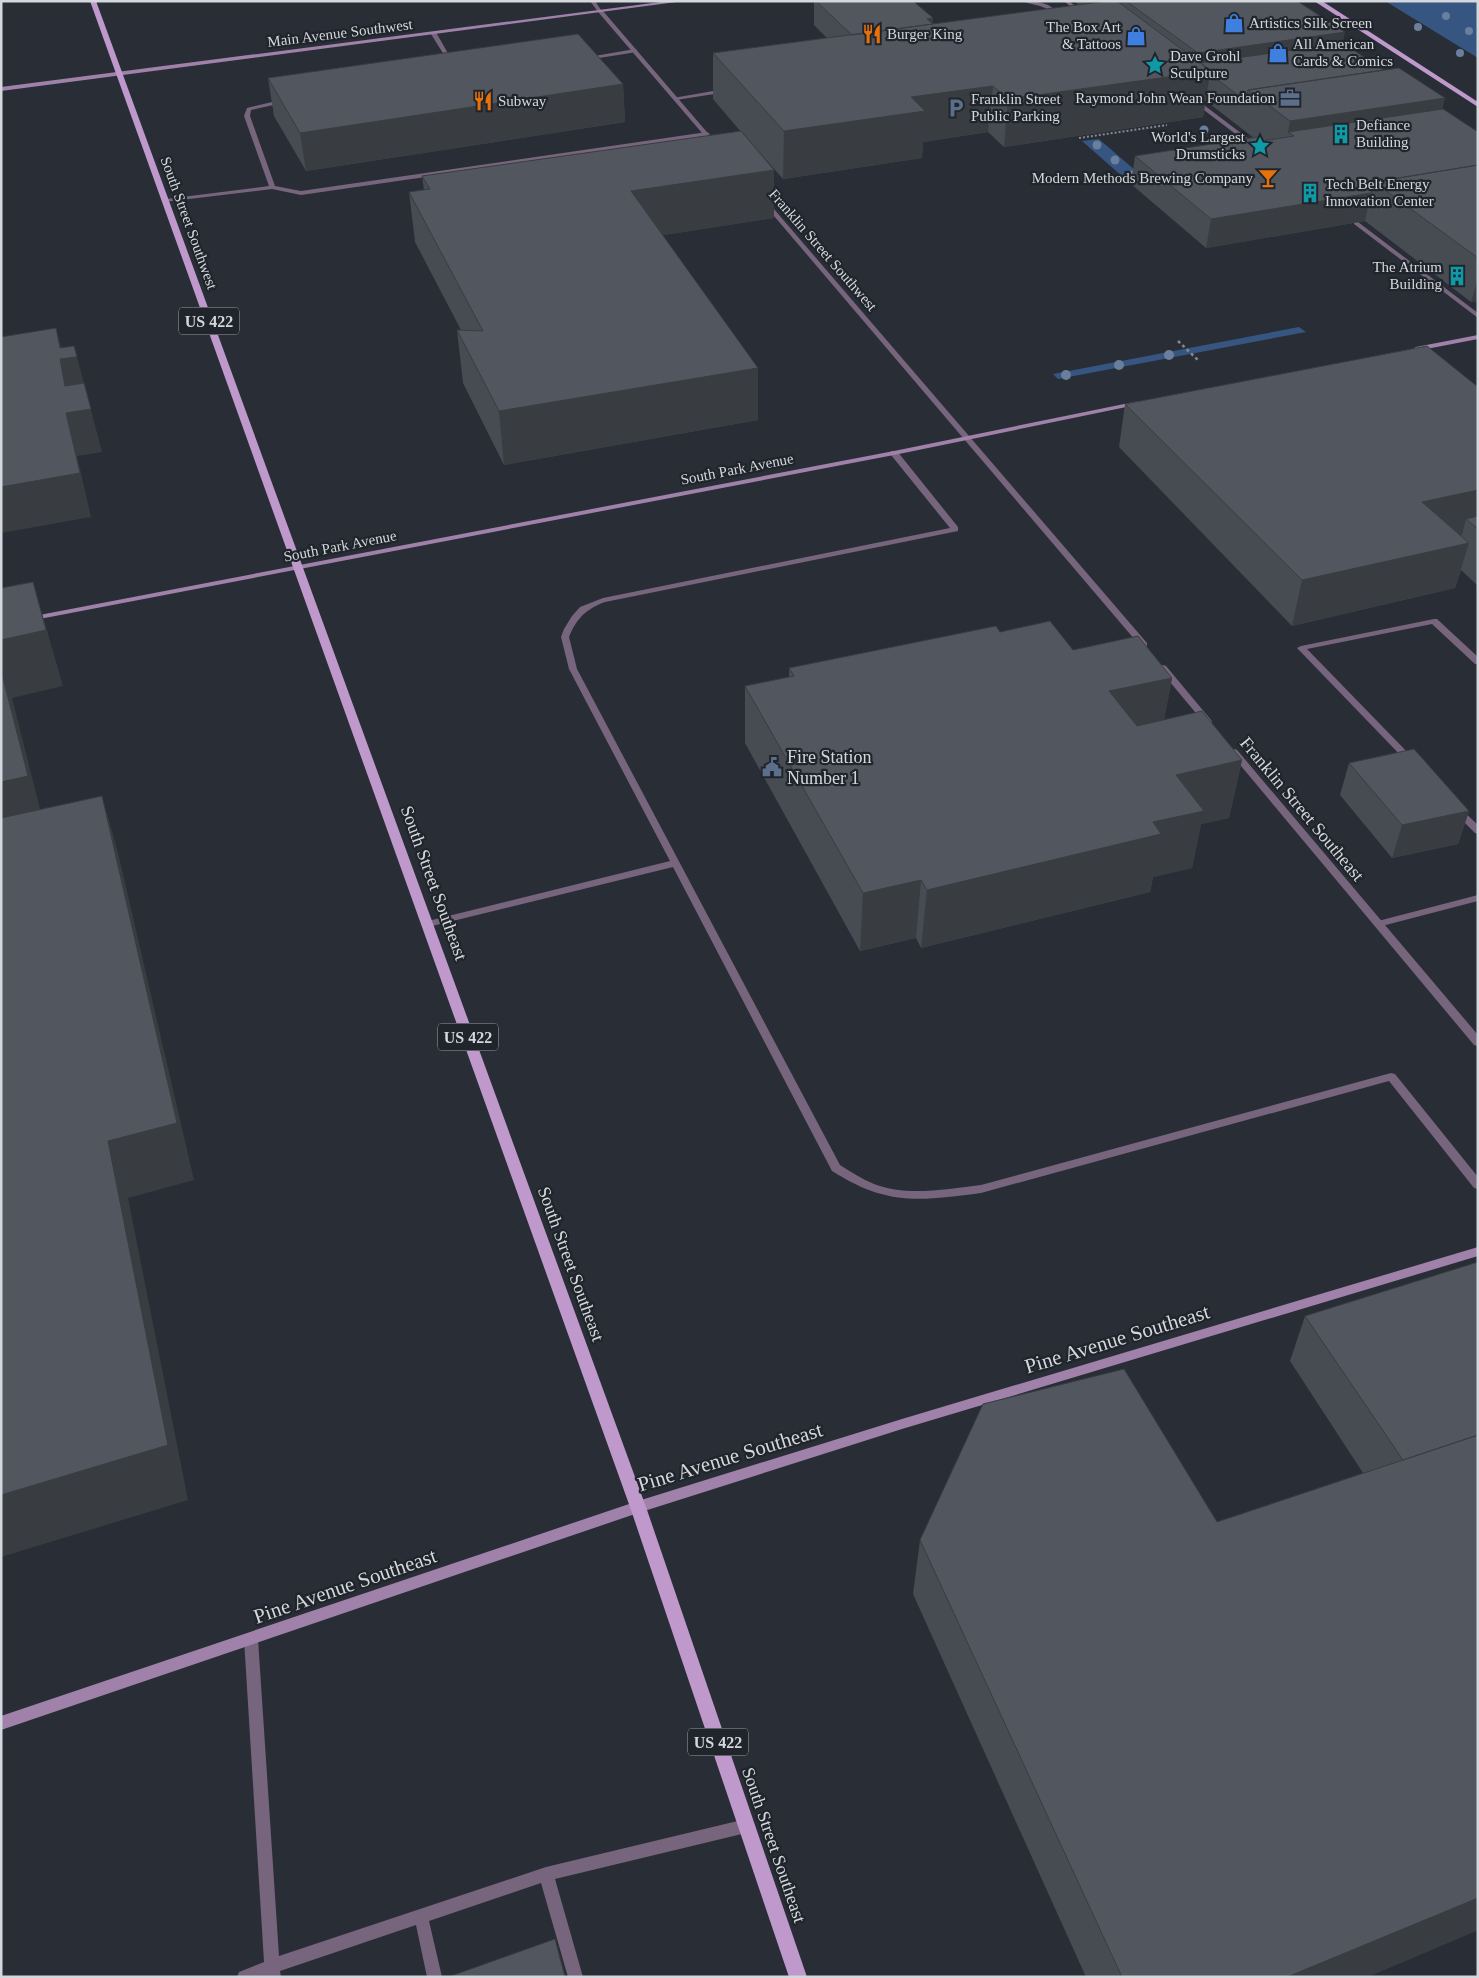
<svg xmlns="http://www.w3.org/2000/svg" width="1479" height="1978" viewBox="0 0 1479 1978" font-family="Georgia,serif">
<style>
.green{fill:#365581}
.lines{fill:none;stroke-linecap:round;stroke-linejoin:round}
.path-far1{stroke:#868990;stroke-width:2;stroke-dasharray:2 2;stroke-linecap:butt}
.path{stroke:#868990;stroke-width:2.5;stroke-dasharray:3 3;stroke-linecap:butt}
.lane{fill:#77647d;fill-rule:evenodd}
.street{fill:#77647d;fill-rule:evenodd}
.secondary{fill:#a081aa;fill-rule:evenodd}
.primary{fill:#bf98cc;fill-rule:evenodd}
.tree{fill:#697f9d}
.wall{fill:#474b52}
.shaded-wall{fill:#393d42}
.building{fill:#52575f;stroke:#393d42}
.labels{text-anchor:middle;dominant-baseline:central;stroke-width:4.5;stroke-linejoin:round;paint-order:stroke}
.far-poi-label{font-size:15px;fill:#d4d7dc;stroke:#20252c;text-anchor:start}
.far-street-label{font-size:15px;fill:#d4d7dc;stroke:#20252c}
.shield{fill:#20252c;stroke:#9ea2a7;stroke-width:1}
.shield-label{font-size:16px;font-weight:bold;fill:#d4d7dc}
.poi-label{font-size:18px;fill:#d4d7dc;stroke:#20252c;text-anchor:start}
.street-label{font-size:18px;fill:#d4d7dc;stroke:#20252c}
.near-street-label{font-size:21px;fill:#d4d7dc;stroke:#20252c}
</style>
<rect width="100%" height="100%" fill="#292e36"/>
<path class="green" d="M1385,1H1478V58Z
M1099,139L1144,178L1131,184L1082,141Z
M1299,327L1306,332L1058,379L1053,374Z"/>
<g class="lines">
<path class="path-far1" d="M1079,138L1167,125"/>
<path class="path" d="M1178,341L1199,361"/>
<path class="lane" d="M590,1H595L603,13H599Z
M1022,1C1037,1 1054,2 1060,19L1055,20C1048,3 1036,7 1022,1Z
M434,32L437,34L454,64L449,63L431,34Z
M635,49L637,50V52L586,60L583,58Z
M725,89L728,91L727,92L676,100L673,98Z
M285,99L288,101L287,102L251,110L250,116L275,186L301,191L707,132L710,134L707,136L301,195L272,189L164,202V200L166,199L269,186L244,116L247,108Z
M1192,99H1196L1258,146V148H1254L1192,101Z
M1354,222H1358L1478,313V318L1354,224Z
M891,451H897L958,527V531L605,602C586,609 577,618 569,637L577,669L840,1165C851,1172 862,1179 874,1184C907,1197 946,1189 981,1185L1391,1073L1395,1074L1478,1177V1189L1474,1188L1389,1081L981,1193C919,1201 887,1206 832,1171L673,867L428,927L425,926L423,924L428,921L670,861L569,669L561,637L564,629L572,616L580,607L603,598L950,528L891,455Z
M1434,619H1437L1478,657V664H1475L1432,624L1307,649L1413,758L1414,760L1413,762H1407L1297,648L1301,646Z
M1458,808L1461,809L1478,825V834L1475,833L1453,811Z
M1478,895V901L1378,927L1373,924L1378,921Z
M251,1633L256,1635L258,1639L279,1956L546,1867L746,1819L751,1821L753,1826L751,1831L746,1833L555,1879L583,1977H568L541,1883L429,1921L442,1977H427L416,1925L280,1971L281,1977H237L239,1972L264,1962L244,1639L246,1635Z"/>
<path class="street" d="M1064,1H1069L1084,13L1079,14Z
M599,11H603L718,145V147H714L599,13Z
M763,201H767L1147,643V647H1141L763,203Z
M1163,665L1166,666L1211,720L1212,722L1211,724H1205L1160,670V666Z
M1234,749L1237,750L1478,1035V1046L1474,1045L1231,754L1230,752L1231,750Z"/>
<path class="secondary" d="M668,1H684L1,91V87Z
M1478,335V339L1416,351L1413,349L1416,347Z
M1139,401L1141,402V404L894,455L29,621L25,619L29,617L894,451Z
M1478,1247V1256L902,1429L638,1513L1,1730V1716L638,1501L902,1419Z"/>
<path class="primary" d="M90,1H96L646,1507L807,1977H789L630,1507Z
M1314,1H1322L1478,102V107Z"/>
</g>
<g class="tree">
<circle cx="1446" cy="16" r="4"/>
<circle cx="1418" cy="27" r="4"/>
<circle cx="1469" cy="31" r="4"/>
<circle cx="1460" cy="53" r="4"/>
<circle cx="1204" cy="130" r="4.5"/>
<circle cx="1097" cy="145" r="4.5"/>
<circle cx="1115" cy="160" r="4.5"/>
<circle cx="1132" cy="175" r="4.5"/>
<circle cx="1169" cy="355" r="5"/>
<circle cx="1119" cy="365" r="5"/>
<circle cx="1066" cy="375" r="5"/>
</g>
<path class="wall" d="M814,1H913L933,18V24L1079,5L1074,1H1297L1343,43L1478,132V301L1471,302L1365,221L1206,248L1131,184L1135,156L1254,138L1206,101L1203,117L1004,147L988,132L923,142L922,158L783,179L756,148L774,170V218L663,235L758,420L504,465L463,383L457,330H461L415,242L409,192L424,190L422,176L741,132L713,99V53L827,38L814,25Z
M268,78L623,84L625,122L306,171L274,116Z
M1478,387V586L1461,570L1455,588L1292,626L1119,447L1125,404Z
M1000,632L1073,650L1172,678L1164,720L1242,760L1229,818L1201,824L1192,868L1153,877L1150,892L921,948L916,938L860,951L745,743V686L789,677V668Z
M1349,763L1469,811L1458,844L1392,858L1340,795Z
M1478,1262V1930L1367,1977H1086L913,1594L920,1540L1217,1522L1363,1473L1290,1361L1305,1316Z"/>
<path class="shaded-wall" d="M933,18V25L927,19Z
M1345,32L1337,69L1210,74L1203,117L1004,147L1008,99L1196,64L1198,53Z
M623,84L625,122L306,171L300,133Z
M993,86L988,132L923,142L922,158L783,179L784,131L911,97Z
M1445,98L1436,136L1288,132L1283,160L1290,121Z
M774,170V218L632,240L631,191Z
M1371,193L1365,221L1206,248L1211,219Z
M1478,278V301L1471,302Z
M56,328L64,359L77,357L102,452L77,456L91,517L1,533V487L66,413L65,386L60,359Z
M758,368V420L504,465L499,411Z
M1478,490V529L1466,519L1462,535L1410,546L1422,502Z
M1469,543L1455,588L1292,626L1302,580Z
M33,582L63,686L12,698L46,833L1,844V640Z
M1172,678L1161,735L1100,748L1109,691Z
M1242,760L1229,818L1201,824L1192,868L1153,877L1150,892L921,948L927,890L1153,822L1176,775Z
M102,796L118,853L194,1180L128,1198L188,1500L1,1557V1495L108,1141Z
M1469,811L1458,844L1392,858L1402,825Z
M921,880L916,938L860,951L863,893Z
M1478,1898V1930L1367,1977H1287Z"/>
<path class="building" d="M816,1H913L933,18L927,19L933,24L852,35Z
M1107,1H1117L1211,71L1008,99L993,86L911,97L925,111L784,131L713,53Z
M1126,1H1297L1345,32L1198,53Z
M578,34L623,84L300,133L268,78Z
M1343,43L1383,70L1248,90L1246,101L1210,74L1211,71L1201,63Z
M1399,68L1445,98L1290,121L1248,90Z
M1443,109L1478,132V165L1374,182L1371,193L1211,219L1135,156L1257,137L1262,141L1294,136L1288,132Z
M741,131L774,170L631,191L758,368L499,411L457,330L483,331L409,192L430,189L422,176Z
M1478,165V258L1374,182Z
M56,328L60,348L74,346L77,357L60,359L65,386L84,383L91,409L66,413L80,473L1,487V337Z
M1427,346L1478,387V490L1422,502L1469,543L1302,580L1125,404Z
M1478,516V529L1466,519Z
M33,582L46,630L1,640V588Z
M1050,621L1073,650L1138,636L1172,678L1109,691L1137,726L1202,711L1242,760L1176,775L1204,811L1153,822L1161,834L927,890L921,880L863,893L745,686L794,676L789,668L996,626L1000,632Z
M1,670L28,776L1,782Z
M1414,749L1469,811L1402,825L1349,763Z
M102,796L177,1123L108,1141L168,1445L1,1495V818Z
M1478,1262V1435L1403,1460L1305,1316Z
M1124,1369L1217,1522L1478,1435V1898L1287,1977H1122L920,1540L983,1404Z
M555,1939L565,1977H448Z"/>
<defs>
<symbol id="shop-bare" viewBox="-9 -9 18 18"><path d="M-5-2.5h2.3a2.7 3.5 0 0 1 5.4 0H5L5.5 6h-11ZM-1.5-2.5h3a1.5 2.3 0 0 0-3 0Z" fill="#3f7fe0" stroke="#20252c" stroke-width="2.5" paint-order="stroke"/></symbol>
<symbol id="restaurant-bare" viewBox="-9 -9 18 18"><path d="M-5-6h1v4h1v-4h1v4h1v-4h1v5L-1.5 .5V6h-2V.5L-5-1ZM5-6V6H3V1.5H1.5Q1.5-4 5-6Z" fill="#e8710a" stroke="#20252c" stroke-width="2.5" paint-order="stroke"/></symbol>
<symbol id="sight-bare" viewBox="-9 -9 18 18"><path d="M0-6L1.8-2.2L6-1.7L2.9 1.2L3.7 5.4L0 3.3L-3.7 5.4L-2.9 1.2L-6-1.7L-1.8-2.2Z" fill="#0f9aa8" stroke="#20252c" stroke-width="2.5" paint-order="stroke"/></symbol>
<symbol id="office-bare" viewBox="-9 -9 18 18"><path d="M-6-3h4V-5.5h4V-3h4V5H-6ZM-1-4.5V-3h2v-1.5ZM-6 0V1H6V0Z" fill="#5c6f8a" stroke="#20252c" stroke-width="2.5" paint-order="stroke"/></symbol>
<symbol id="parking-bare" viewBox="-9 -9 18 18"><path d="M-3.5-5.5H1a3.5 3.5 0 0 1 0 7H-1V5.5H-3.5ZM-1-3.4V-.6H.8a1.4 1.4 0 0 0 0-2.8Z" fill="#5c6f8a" stroke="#20252c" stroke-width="2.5" paint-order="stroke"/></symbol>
<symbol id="building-bare" viewBox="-9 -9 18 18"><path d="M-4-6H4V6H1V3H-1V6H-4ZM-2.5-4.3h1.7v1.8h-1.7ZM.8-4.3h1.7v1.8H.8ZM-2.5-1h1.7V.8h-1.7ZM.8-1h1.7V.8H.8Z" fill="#0f9aa8" stroke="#20252c" stroke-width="2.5" paint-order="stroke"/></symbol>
<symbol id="bar-bare" viewBox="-9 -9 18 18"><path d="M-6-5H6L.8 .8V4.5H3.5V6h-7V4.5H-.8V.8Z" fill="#e8710a" stroke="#20252c" stroke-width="2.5" paint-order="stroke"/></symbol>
<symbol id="civic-bare" viewBox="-9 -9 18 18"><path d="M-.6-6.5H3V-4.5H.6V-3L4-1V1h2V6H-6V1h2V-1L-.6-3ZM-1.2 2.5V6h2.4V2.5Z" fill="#5c6f8a" stroke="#20252c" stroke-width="2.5" paint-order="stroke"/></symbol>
</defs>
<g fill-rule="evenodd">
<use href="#shop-bare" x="1220" y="9" width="28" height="28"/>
<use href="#restaurant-bare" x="858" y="20" width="28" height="28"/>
<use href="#shop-bare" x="1122" y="22" width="28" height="28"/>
<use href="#shop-bare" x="1264" y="39" width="28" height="28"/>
<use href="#sight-bare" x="1141" y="51" width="28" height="28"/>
<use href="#office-bare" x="1276" y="84" width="28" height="28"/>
<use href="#restaurant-bare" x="469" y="87" width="28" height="28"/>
<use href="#parking-bare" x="942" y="94" width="28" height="28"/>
<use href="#building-bare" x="1327" y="120" width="28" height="28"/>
<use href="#sight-bare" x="1246" y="132" width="28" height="28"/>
<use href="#bar-bare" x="1254" y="164" width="28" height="28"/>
<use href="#building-bare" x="1296" y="179" width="28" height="28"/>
<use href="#building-bare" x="1443" y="262" width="28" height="28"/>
<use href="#civic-bare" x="758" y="753" width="28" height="28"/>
</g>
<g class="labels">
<g class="far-poi-label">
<text x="1249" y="23">Artistics Silk Screen</text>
<text x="1121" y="27" text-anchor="end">The Box Art<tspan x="1121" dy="17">&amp; Tattoos</tspan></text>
<text x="887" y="34">Burger King</text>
<text x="1293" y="44">All American<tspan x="1293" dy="17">Cards &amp; Comics</tspan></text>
<text x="1170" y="56">Dave Grohl<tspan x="1170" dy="17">Sculpture</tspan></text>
<text x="1275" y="98" text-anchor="end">Raymond John Wean Foundation</text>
<text x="971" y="99">Franklin Street<tspan x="971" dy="17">Public Parking</tspan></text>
<text x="498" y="101">Subway</text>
<text x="1356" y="125">Defiance<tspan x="1356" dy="17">Building</tspan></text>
<text x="1245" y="137" text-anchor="end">World's Largest<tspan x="1245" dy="17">Drumsticks</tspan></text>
<text x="1253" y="178" text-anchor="end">Modern Methods Brewing Company</text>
<text x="1325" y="184">Tech Belt Energy<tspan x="1325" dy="17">Innovation Center</tspan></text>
<text x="1442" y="267" text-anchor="end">The Atrium<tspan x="1442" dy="17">Building</tspan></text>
</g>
<g class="far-street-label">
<text transform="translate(340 33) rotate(-7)">Main Avenue Southwest</text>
<text transform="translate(189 223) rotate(70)">South Street Southwest</text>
<text transform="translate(823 250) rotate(49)">Franklin Street Southwest</text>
<text transform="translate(737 469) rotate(-11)">South Park Avenue</text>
<text transform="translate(340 546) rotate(-11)">South Park Avenue</text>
</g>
<g class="shield">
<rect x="179" y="307.5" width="60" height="27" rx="4"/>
<rect x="438" y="1023.5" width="60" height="27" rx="4"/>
<rect x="688" y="1728.5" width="60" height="27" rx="4"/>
</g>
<g class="shield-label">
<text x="209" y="321">US 422</text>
<text x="468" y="1037">US 422</text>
<text x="718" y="1742">US 422</text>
</g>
<g class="poi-label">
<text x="787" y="757">Fire Station<tspan x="787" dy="21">Number 1</tspan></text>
</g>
<g class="street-label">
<text transform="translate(1302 809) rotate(50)">Franklin Street Southeast</text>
<text transform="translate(434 883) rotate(70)">South Street Southeast</text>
<text transform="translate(571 1264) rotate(70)">South Street Southeast</text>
<text transform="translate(774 1845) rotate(71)">South Street Southeast</text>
</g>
<g class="near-street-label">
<text transform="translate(1117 1339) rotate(-17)">Pine Avenue Southeast</text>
<text transform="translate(730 1457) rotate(-17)">Pine Avenue Southeast</text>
<text transform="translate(345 1586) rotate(-19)">Pine Avenue Southeast</text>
</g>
</g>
<rect width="1479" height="1978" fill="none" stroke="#d4d7dc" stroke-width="5"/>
</svg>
